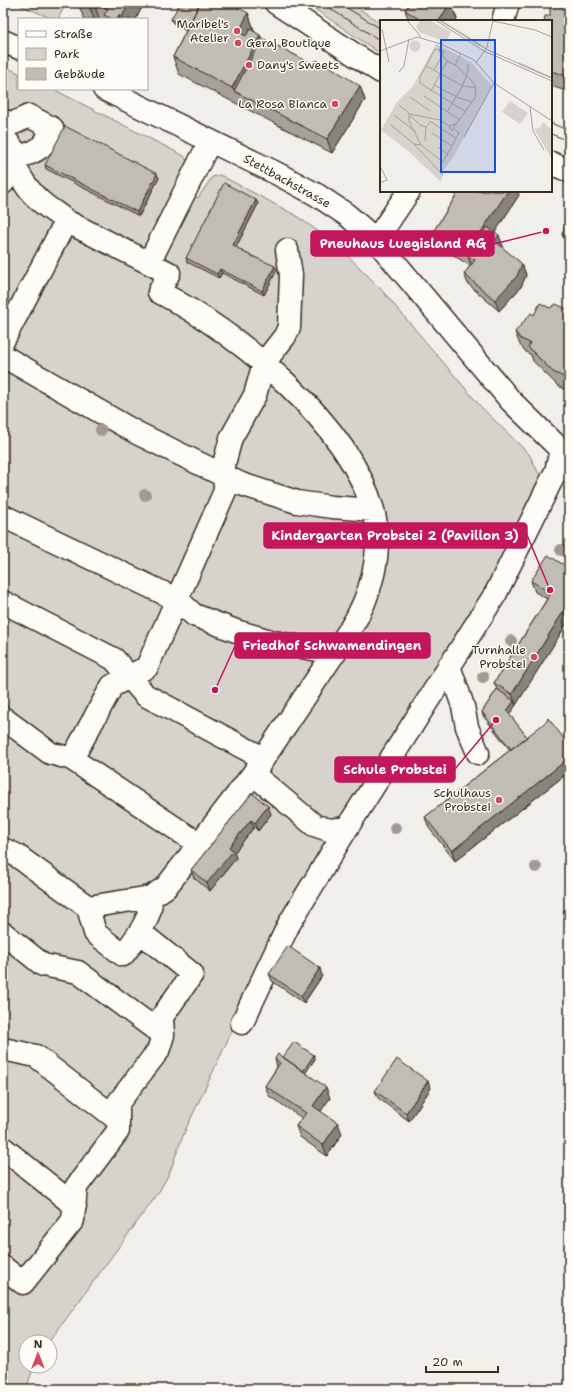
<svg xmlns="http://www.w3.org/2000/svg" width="572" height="1392" viewBox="0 0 572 1392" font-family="'Shantell Sans',sans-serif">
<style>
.green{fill:#d7d2cc;stroke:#897e75}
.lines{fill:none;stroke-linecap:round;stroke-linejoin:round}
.minor-casing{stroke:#3b2a1e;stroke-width:25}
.minor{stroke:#fdfcf7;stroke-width:22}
.tram{stroke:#3b2a1e;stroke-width:1}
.tree{fill:#a29a92}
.wall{fill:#a6a29b;stroke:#3b2a1e}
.shaded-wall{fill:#87847e;stroke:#3b2a1e}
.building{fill:#c1bcb4;stroke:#3b2a1e}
.poi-dot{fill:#d1495b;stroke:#fdfcf7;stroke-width:1.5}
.labels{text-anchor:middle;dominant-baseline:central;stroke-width:3;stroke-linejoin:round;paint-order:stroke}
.poi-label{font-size:12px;fill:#3b2a1e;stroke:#fdfcf7;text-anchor:end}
.street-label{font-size:12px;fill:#3b2a1e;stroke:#fdfcf7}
.inset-road{fill:none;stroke:#a8a098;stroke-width:1}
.view{fill:#1d4ed8;fill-opacity:0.15;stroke:#1d4ed8;stroke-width:2}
.inset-edge{fill:none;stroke:#3b2a1e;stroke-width:2}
.leader{fill:none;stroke:#c2185b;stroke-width:1.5}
.callout-dot{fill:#c2185b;stroke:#fdfcf7;stroke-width:1.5}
.callout{fill:#c2185b;stroke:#c2185b;stroke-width:1.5}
.callout-label{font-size:13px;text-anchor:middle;font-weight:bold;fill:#fff}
</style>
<rect width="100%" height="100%" fill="#f1efea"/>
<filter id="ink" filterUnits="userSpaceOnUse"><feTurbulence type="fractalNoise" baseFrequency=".025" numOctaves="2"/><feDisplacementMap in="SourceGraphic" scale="8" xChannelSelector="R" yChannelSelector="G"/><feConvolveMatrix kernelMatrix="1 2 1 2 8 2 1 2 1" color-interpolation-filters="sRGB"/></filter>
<g filter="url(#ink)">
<path class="green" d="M15,3H66L58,19H53Z
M306,3H350L381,23V54Z
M3,66L19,73V89H53L184,156L187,161L194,196L198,198L212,177L220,175L295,215L322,234L347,255L379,287L482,408L529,454L543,482L490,590L284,921L184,1133L169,1174L157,1195L49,1342H26V1366H34L26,1389H3Z"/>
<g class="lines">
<defs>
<path id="minor" d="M276,3L381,72
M503,21L508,3
M3,41L19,48
M104,89L276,173L317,195L347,215L376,240L511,401L561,450L569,454
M3,121L14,123L29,116L52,128C46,145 38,153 19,156
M3,136L19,156L15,167C22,179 28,191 39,200C47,208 57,213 66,221
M551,163L569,171
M3,183L15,167
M376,240L409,191
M149,263L210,141
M3,341L66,221L169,273L159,292C238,333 348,422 373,510C384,551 371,597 349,631L253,774L166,887L151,897L88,907L95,933L123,955C136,938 152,919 151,897
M3,356L137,433L241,484L297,502L332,507L373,510
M3,516L178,600L194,615L236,631L274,642L335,653
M3,602L114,659L145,695L263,758
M449,666L463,706L467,727L478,753
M3,718L50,753L72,759L199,844
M72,759L112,686L147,667L225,491L224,464L231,438L255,395L264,363L285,336L289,327L291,275L287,250
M253,774L314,825L329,830L347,828
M3,849L16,855L88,907
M3,933L43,965L78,972L163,1035
M242,1023L289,924L347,828L496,593L556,471L561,450
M3,1049L36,1056L118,1120
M3,1148L75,1206
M3,1267L23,1283L73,1220L76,1187L118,1131V1103L158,1051L163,1035L162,1017L192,974L140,932"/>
</defs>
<use href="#minor" class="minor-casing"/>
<use href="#minor" class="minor"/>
<path class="tram" d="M321,3L381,41
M339,3L381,29
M551,123L569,131
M551,134L569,141"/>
</g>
<g class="tree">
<circle cx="101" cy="430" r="6"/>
<circle cx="145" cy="495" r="6"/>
<circle cx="561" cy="550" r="6"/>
<circle cx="511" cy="641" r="6"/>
<circle cx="483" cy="677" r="6"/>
<circle cx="395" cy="828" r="6"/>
<circle cx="536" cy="867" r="6"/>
</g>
<path class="wall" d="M78,3H144L136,19H101L99,18V19H84Z
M410,3H451L457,19L456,21H409L405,10Z
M556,3H569V92L551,86V21L550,16Z
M248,13L254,30V31L262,38L314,65L360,86L365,100L332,153L179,74L173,57L186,31L173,23L171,19Z
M45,165L159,178L139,216L46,169Z
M459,191H517L519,195L495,232L503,246L502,248L522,264L526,275L521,287L499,311L468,284L464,274L470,266L438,245L433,232Z
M256,200L258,204L236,247L245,253L277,270L264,295L222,273L219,278L187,262L186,258Z
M569,217V249L567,248L562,234Z
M550,308L569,310V394L567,390L558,386L533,361L531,355L526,352L520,345L515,332L534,315Z
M569,557V620L516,705L509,714L527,737L569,745V772L455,861L429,828L425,817L510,750L483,716L482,712L497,689L494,683L547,599L535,592L531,581L564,565Z
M252,793L271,814L258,831L254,827L234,853L236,858L210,891L194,878L191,870Z
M569,906V925L567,922L563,911Z
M269,974L322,976L304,1003L272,981Z
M314,1055L315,1059L305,1073L330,1098L320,1111L342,1134L327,1156L300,1137L296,1126L302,1118L269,1096L265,1086L277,1067L275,1059L283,1057Z
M431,1088L409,1121L378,1098L375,1091Z"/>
<path class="shaded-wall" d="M92,3H94L99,18V19H94L90,8Z
M129,3H144L136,19H123L122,17Z
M450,3L457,19L456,21H439Z
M248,13L254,30L245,49L239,32Z
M119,15L120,19H117Z
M260,35L267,52L234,91L232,88Z
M569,71V81L567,76Z
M360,86L365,100L332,153L327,139Z
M157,174L159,178L139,216L137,212Z
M508,191H517L519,195L476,262L475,260L468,256L472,267L467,253Z
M256,200L258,204L235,249L233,245Z
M499,235L503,246L499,252L495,241Z
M522,264L526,275L521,287L499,311L495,300Z
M275,266L277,270L264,295L262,291Z
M220,269L222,273L219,278L217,274Z
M568,604L569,607V620L516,705L512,694Z
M514,701L516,705L509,715L507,711Z
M569,758V772L455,861L452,851Z
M268,806L271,814L258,831L255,823Z
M251,820L254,827L234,853L236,858L210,891L207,883L229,847Z
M320,968L322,976L304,1003L301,996Z
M314,1055L315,1059L302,1078L300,1074Z
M428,1081L431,1088L409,1121L406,1113Z
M326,1087L330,1098L317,1117L313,1106Z
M338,1123L342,1134L327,1156L323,1145Z"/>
<path class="building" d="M80,3H92L90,8Z
M97,3H129L122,17L119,15L117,19H112L104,15L108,9Z
M180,3H200L187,29L171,19Z
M200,3H230L248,13L239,32L246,36L250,29L260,35L232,88L173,57Z
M410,3H450L439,21H422L405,10Z
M550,3H569V71L567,76L551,71V21H544L545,16H550Z
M262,38L314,65L316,60L329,66L360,86L327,139L234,91Z
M65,126L157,174L137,212L45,165Z
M224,183L256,200L233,245L245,253L275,266L262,291L220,269L217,274L186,258Z
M459,191H508L467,253L433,232Z
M569,217V237L562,234Z
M487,227L499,235L495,241L522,264L517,276L495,300L464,274L475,260L468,256Z
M540,303L550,308L556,304L569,310L567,315L569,316V386L565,382L566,378L553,372L528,347L530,343L521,339L515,332L531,313L534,315Z
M548,555L564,565L569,557V605L568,604L512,694L494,683L551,593L531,581Z
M497,689L514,701L507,711L527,737L511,749L482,712Z
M548,718L569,745V758L452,851L425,817L547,721Z
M252,793L268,806L255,823L251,820L229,847L233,851L207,883L191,870Z
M569,906V919L563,911Z
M288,946L320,968L301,996L269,974Z
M294,1042L314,1055L303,1071L283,1057Z
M278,1054L326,1087L313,1106L338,1123L323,1145L296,1126L306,1113L265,1086L280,1063L275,1059Z
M397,1059L428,1081L406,1113L375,1091Z"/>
</g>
<g class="poi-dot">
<circle cx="237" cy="31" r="4"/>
<circle cx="238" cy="43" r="4"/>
<circle cx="249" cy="65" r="4"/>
<circle cx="335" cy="104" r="4"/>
<circle cx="534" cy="657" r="4"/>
<circle cx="499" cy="800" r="4"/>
</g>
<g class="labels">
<g class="poi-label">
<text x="229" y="24">Maribel's<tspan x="229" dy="14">Atelier</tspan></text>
<text x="246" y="43" text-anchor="start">Geraj Boutique</text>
<text x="257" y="65" text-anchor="start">Dany's Sweets</text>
<text x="327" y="104">La Rosa Bianca</text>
<text x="526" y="650">Turnhalle<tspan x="526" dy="14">Probstei</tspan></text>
<text x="491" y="793">Schulhaus<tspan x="491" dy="14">Probstei</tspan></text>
</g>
<g class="street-label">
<text transform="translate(287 181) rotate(29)">Stettbachstrasse</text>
</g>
</g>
<g transform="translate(380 20)">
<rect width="172" height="172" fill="#f1efea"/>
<path d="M41,0H49L71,12L66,22L39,12L36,6ZM58,0H62L101,24L99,26ZM29.5 26a5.5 5.5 0 1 1 11 0a5.5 5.5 0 1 1-11 0ZM56,24L91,42L112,66L75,134L64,150L61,162L28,131L1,110L17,82L33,66ZM139,42L172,57V59L139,45ZM130,81L148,93L140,104L122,92ZM163,102L172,110V139L154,109L160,108Z" fill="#d7d2cc"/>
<path class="inset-road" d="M27,0L41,17M55,0L104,31L172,61M59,0L108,30L172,58M113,1L155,10L172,17M2,9L9,42M61,24L59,31L67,41M0,31L37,17L61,24L94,40L114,63L172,101M62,35L65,32L55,29L40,57V63L86,92M96,43L107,27L113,0M75,45L81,33M46,46L83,66L96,68M54,50L62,36M19,52L24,46L29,19M54,65L79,78L92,82M51,71L67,41L77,46L92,61L96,68L95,78L76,104L69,106L70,109L72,111L75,105M44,76L80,100M30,77L50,91M19,85L30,94M150,87L153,111L164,130M67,92L82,67L88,51V44M14,95L36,112M29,99L31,96L40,105L46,107M51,102L76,118M10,104L34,124M52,113L72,126M84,117L114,63M45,121L46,107L51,101M41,125L29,101V94L60,100L69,106M58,127L68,135M0,146L7,160L0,163M63,155L34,124L41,125L63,142L79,113L74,109"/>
<path class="view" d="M61,20H115V152H61Z"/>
<rect width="172" height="172" class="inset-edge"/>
</g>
<path class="leader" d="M546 231L494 244M550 590L527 535M215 690L235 646M496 720L455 769"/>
<g class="callout-dot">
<circle cx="546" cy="231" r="4"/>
<circle cx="550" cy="590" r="4"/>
<circle cx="215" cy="690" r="4"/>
<circle cx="496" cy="720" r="4"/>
</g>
<g class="callout">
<rect x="311" y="231" width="183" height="25" rx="4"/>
<rect x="264" y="523" width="263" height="25" rx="4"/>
<rect x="235" y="633" width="195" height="25" rx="4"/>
<rect x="335" y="757" width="120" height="25" rx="4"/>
</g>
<g class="callout-label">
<text x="403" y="248">Pneuhaus Luegisland AG</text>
<text x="395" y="540">Kindergarten Probstei 2 (Pavillon 3)</text>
<text x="332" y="650">Friedhof Schwamendingen</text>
<text x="395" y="774">Schule Probstei</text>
</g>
<rect width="572" height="1392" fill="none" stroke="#fdfcf7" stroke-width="16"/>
<rect x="8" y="8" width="556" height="1376" fill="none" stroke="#3b2a1e" stroke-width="1.5" filter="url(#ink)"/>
<rect x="18" y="18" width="130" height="72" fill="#fdfcf7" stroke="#afa8a0"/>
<rect x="26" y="31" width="20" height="6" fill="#fdfcf7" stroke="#afa8a0"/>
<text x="54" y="38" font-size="12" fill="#3b2a1e">Straße</text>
<rect x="26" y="48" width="20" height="12" fill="#d7d2cc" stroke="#afa8a0"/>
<text x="54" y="58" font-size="12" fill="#3b2a1e">Park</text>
<rect x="26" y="68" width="20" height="12" fill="#c1bcb4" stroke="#afa8a0"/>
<text x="54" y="78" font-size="12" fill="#3b2a1e">Gebäude</text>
<g transform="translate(38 1354)"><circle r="19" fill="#fdfcf7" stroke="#afa8a0"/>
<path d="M0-3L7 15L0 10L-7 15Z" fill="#d1495b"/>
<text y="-6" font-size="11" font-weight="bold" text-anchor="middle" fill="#3b2a1e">N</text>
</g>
<path d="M426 1366v6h72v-6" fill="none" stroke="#3b2a1e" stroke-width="2"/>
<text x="432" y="1366" font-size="12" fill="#3b2a1e" stroke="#fdfcf7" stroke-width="3" paint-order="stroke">20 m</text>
</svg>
